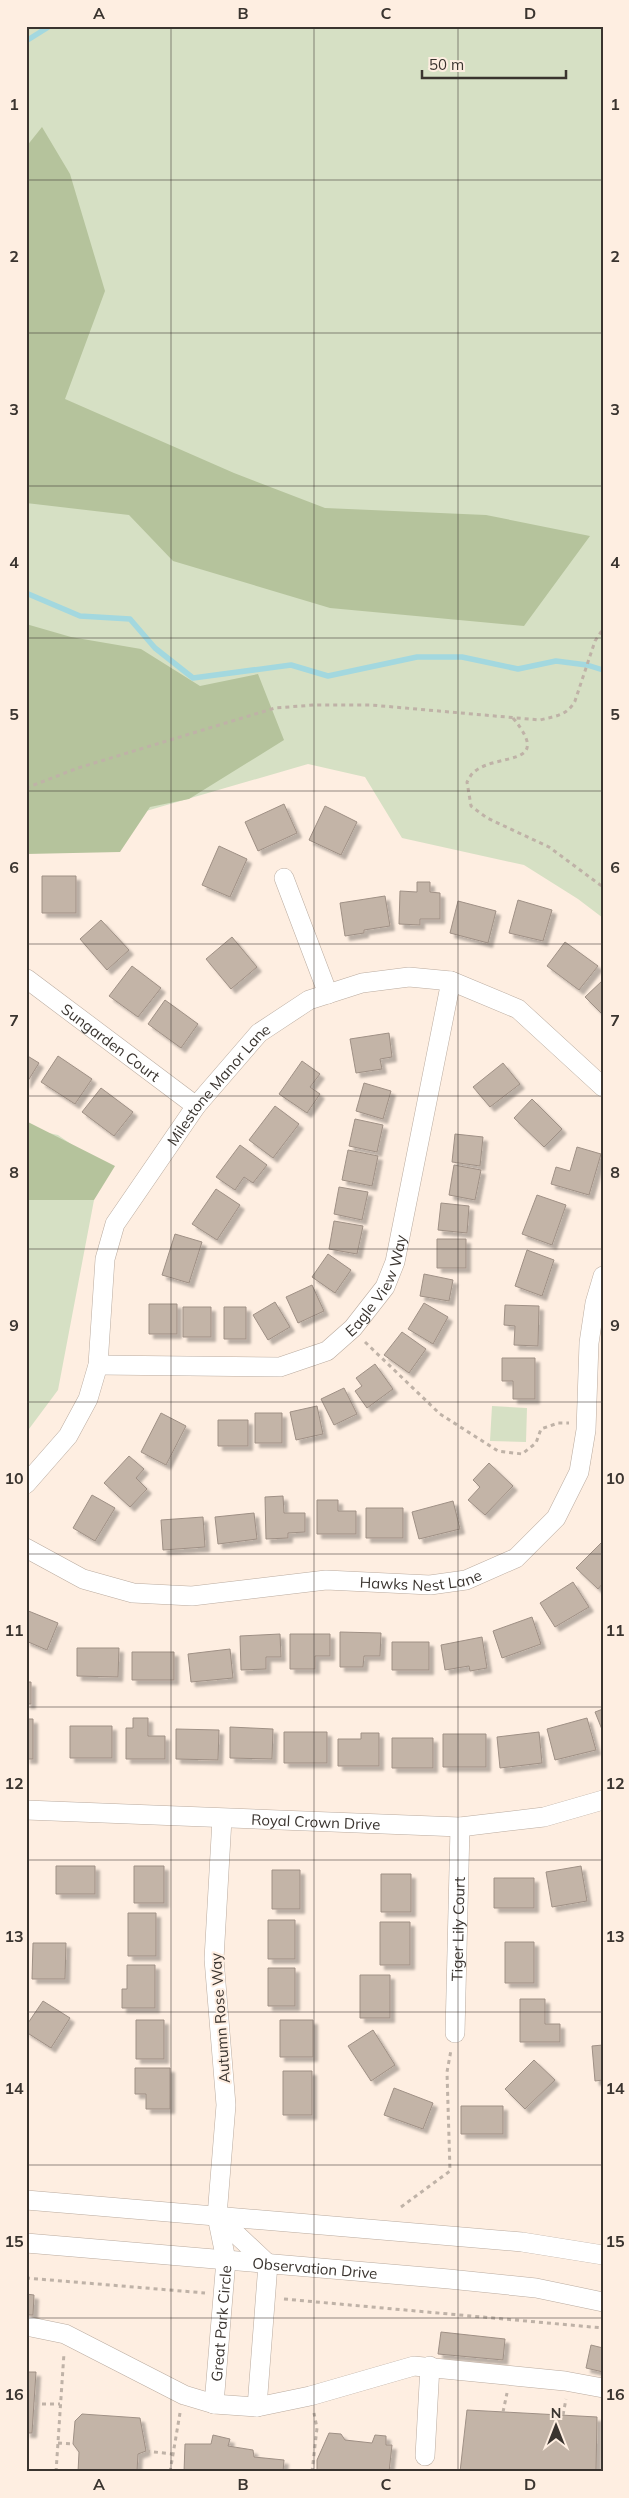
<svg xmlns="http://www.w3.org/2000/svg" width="629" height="2498" viewBox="0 0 629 2498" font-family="Mulish,sans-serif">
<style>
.green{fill:#d6e0c4}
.forest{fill:#b5c39c}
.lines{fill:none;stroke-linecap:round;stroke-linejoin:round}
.stream{stroke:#a3d8df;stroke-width:5.5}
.building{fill:#c3b4a7;stroke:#9f9085;filter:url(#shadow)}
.minor-casing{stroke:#baab9f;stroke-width:20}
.path{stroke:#bfb2a7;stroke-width:3;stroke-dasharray:4 4;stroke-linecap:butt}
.minor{stroke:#fff;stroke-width:19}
.grid{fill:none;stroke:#3a342f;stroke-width:1;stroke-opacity:0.55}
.labels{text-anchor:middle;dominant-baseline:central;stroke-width:4;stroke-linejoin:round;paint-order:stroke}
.street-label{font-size:15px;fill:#3a342f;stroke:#feeee1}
.neatline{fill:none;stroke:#3a342f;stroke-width:2}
.grid-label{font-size:16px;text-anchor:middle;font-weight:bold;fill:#3a342f}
</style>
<defs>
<filter id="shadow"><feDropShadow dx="4.5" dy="4.5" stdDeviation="1" flood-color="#0004"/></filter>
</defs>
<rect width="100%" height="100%" fill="#feeee1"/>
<path class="green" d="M26,26H603V918L578,899L524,865L402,838L365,777L308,764L26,846Z
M26,1128L58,1135L101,1165L78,1200H94L58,1390L26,1433Z
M492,1406L527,1408L526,1442L490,1441Z"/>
<path class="forest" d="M42,127L70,174L105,291L65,399L234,473L325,508L486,515L590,536L524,626L330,608L173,561L129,515L26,503V147Z
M26,624L71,637L141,649L200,686L258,674L284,740L189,799L150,807L120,852L26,854Z
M26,1121L115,1166L94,1200H26Z"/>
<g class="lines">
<path class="stream" d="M26,41L50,26
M26,593L80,616L130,619L155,648L193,678L291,665L328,676L417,657H462L518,669L556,661L587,665L603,670"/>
</g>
<path class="building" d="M284,804L297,833L258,851L245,822Z
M325,806L357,822L341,855L309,840Z
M219,846L247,859L230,897L202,885Z
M42,876H76V913H42Z
M417,882H430V892L440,893V919H420V925L399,924L400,891L417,892Z
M385,896L390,926L364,930V933L345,936L340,903Z
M518,900L552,910L543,941L509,933Z
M458,901L496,911L488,943L450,933Z
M101,920L129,950L107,970L80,939Z
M232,937L257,967L231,989L206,959Z
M565,942L598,966L579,990L547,966Z
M132,966L161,988L138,1017L109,996Z
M603,980V1015L585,997Z
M165,1000L198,1024L181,1048L148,1024Z
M389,1033L392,1057L380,1059L382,1069L356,1073L350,1039Z
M26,1055L39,1063L26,1084Z
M58,1056L92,1079L75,1104L41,1082Z
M302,1061L320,1074L310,1087L320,1094L307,1113L279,1094Z
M503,1063L520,1084L490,1107L473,1087Z
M364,1083L391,1091L383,1119L356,1111Z
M101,1088L133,1112L114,1136L82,1112Z
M532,1099L562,1129L544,1147L514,1118Z
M275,1106L299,1124L273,1158L249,1140Z
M355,1119L383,1125L377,1152L349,1146Z
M455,1134L483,1137L480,1166L452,1162Z
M240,1145L267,1165L253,1183L244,1177L235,1190L216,1177Z
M577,1147L601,1154L589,1195L551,1184L556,1167L570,1171Z
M348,1150L378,1156L372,1186L342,1180Z
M454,1165L481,1170L475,1200L449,1195Z
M339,1187L368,1192L362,1220L334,1214Z
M216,1189L240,1205L217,1240L192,1224Z
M537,1195L566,1205L552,1245L522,1234Z
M441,1203L469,1206L467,1233L438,1230Z
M334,1221L363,1226L357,1254L329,1249Z
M175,1234L202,1242L189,1283L162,1275Z
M437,1239H466V1268H437Z
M527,1250L554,1260L542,1296L515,1286Z
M328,1254L351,1270L335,1293L312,1277Z
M424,1274L453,1280L449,1301L420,1296Z
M312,1285L324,1311L298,1323L286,1297Z
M275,1302L290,1327L268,1340L253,1315Z
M424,1303L448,1317L433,1344L408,1329Z
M149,1304H177V1334H149Z
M505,1305L539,1306L538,1346L514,1345L515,1326L504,1325Z
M183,1307H211V1337H183Z
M224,1307H246V1339H224Z
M402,1332L426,1349L409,1373L384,1355Z
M502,1358H535V1399H513V1381H502Z
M375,1364L393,1389L367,1408L355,1391L362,1386L356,1378Z
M344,1388L357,1414L334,1425L321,1399Z
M317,1406L323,1434L296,1440L290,1412Z
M161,1413L186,1426L166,1465L141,1452Z
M255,1413H282V1443H255Z
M218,1420H248V1446H218Z
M129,1456L144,1469L136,1478L147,1489L130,1507L104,1483Z
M489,1463L513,1486L485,1515L468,1500L480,1487L473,1480Z
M92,1495L115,1508L95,1541L73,1528Z
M283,1496L284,1513H305V1532L288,1533V1538L266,1539L265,1497Z
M317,1500H338V1511H356V1534H317Z
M453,1501L460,1529L419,1539L412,1512Z
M366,1508H403V1538H366Z
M254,1513L257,1539L218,1544L215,1517Z
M203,1517L205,1547L163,1550L161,1520Z
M603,1541V1583L598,1589L576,1568Z
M573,1582L589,1607L555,1627L540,1603Z
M26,1610L58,1623L47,1650L26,1641Z
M532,1617L541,1644L502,1658L493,1631Z
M340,1632L381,1633L380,1656H364L363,1667H340Z
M280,1634L281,1657H266V1669L241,1670L240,1636Z
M290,1634H330V1656H315V1669H290Z
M482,1637L487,1668L470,1671L469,1666L445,1670L441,1645Z
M392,1642H429V1670H392Z
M77,1648H119L118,1677L77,1676Z
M230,1649L233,1678L191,1682L188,1654Z
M132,1652H174V1680H132Z
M26,1682H31V1704H26Z
M603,1709V1732L595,1712Z
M133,1718H148V1736H165V1759H126V1728H133Z
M587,1718L596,1750L555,1760L547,1729Z
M26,1719H33V1759H26Z
M70,1726H112V1758H70Z
M230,1727L273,1729L272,1759L230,1758Z
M176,1729L219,1730L218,1760L176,1759Z
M284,1732H327V1763H284Z
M539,1732L542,1763L500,1768L497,1737Z
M361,1733H379V1766H338V1739H361Z
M443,1734H486V1767H443Z
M392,1738H433V1768H392Z
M56,1866H95V1894H56Z
M134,1866H164V1903H134Z
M581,1866L587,1901L552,1907L546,1872Z
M272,1870H300V1909H272Z
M381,1874H411V1912H381Z
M494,1878H534V1908H494Z
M128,1913H156V1956H128Z
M268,1920H295V1959H268Z
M380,1922H410V1965H380Z
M505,1942H534V1983H505Z
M33,1943H66L65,1979H32Z
M127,1965H155V2008H122V1989H127Z
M268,1968H295V2006H268Z
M360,1975H390V2018H360Z
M520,1999H545V2024H560V2042H520Z
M43,2001L70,2018L51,2048L26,2032V2026Z
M136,2020H164V2059H136Z
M280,2020H313V2057H280Z
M373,2030L395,2065L371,2081L348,2046Z
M603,2045V2080L595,2081L592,2046Z
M534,2060L555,2080L525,2109L505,2089Z
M135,2068H170V2109H146V2094H135Z
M283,2071H312V2115H283Z
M394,2088L433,2103L423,2129L384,2115Z
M461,2106H503V2134H461Z
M26,2294L34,2295L33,2315H26Z
M441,2332L505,2339L503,2360L438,2354Z
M591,2345L603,2348V2372L586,2368Z
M26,2372H36L32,2433H26Z
M467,2410L597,2417L596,2472H460Z
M82,2414L140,2418L146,2451L138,2454L137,2472H78L79,2452L73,2444L75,2421Z
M329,2433L341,2434L345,2440L372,2443L375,2435L386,2436V2445H392L389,2472H317V2460Z
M213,2435L230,2439L228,2446L253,2450L254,2457L284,2460L283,2472H184L185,2444H211Z"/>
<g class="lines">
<defs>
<g id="minor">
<path d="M284,878L328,994"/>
<path id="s1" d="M27,979L196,1106"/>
<path id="s2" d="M98,1365L280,1367L327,1351L353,1328L385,1287L395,1262L451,981"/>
<path id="s3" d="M26,1484L68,1436L88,1399L98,1365L105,1259L115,1224L196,1106L259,1033L309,1000L362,983L409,977L451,981L518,1009L603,1087"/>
<path id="s4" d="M26,1548L83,1579L133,1593L192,1596L326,1580L430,1585L466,1580L516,1558L556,1518L579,1472L586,1430L589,1343L595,1303L603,1276"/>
<path id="s5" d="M26,1810L460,1827L544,1817L603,1800"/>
<path id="s6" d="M455,2033L460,1827"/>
<path d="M26,2200L522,2242L603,2255"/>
<path d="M217,2216L268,2264"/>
<path id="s7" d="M26,2243L449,2279L536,2288L603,2302"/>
<path d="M26,2326L65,2334L184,2395L214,2404L257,2407L310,2396L414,2366L565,2381L603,2388"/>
<path id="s8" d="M214,2404L226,2260L217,2216L226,2105L214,1959L222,1819"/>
<path d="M257,2407L268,2264"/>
<path d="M425,2456L430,2366"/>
</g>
</defs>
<use href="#minor" class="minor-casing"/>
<path class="path" d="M513,718C554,768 497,752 474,772C471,774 469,779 467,782L471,806L487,818L549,847L603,887
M26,788L78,768L275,708L314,705H371L540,720C555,716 567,716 575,701L595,641L603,629
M365,1342L440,1414L498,1451L522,1454L536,1443L541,1429L558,1423H569
M401,2207L450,2171L447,2072L451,2050
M26,2278L205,2293
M284,2299L603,2328
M34,2404H60
M503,2412L507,2393
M563,2415L566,2399
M58,2443L73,2444
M146,2451L172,2454
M56,2472L64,2353
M170,2472L180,2413
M312,2472L317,2428L314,2413
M389,2472H391"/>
<use href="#minor" class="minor"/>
</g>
<path class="grid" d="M171,26V2472M314,26V2472M458,26V2472M26,180H603M26,333H603M26,486H603M26,638H603M26,791H603M26,944H603M26,1096H603M26,1249H603M26,1402H603M26,1554H603M26,1707H603M26,1860H603M26,2012H603M26,2165H603M26,2318H603"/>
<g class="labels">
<g class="street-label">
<text stroke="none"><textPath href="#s1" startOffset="105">Sungarden Court</textPath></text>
<text stroke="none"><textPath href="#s3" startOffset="458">Milestone Manor Lane</textPath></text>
<text stroke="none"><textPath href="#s2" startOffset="316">Eagle View Way</textPath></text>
<text stroke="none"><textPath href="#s4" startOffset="406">Hawks Nest Lane</textPath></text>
<text stroke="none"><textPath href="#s5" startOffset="290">Royal Crown Drive</textPath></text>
<text stroke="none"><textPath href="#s6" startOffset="104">Tiger Lily Court</textPath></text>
<text transform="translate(220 2018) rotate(-94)">Autumn Rose Way</text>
<text stroke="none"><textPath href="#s7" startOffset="290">Observation Drive</textPath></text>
<text stroke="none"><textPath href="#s8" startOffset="81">Great Park Circle</textPath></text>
</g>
</g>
<rect width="629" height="2498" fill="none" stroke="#feeee1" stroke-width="55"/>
<g transform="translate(556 2426)" stroke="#feeee1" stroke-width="4" paint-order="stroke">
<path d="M0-4L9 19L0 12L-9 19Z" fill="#3a342f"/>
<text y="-8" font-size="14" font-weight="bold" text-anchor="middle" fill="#3a342f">N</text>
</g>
<path d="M422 70v8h144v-8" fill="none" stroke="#3a342f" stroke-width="2.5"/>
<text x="429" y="70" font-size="15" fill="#3a342f" stroke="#feeee1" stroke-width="4" paint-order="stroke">50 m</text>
<rect x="28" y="28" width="574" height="2442" class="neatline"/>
<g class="grid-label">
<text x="99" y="19">A</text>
<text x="243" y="19">B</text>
<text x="386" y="19">C</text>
<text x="530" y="19">D</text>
<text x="14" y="110">1</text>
<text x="615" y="110">1</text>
<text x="14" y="262">2</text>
<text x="615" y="262">2</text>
<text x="14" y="415">3</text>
<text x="615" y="415">3</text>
<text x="14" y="568">4</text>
<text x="615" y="568">4</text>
<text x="14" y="720">5</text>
<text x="615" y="720">5</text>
<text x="14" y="873">6</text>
<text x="615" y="873">6</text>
<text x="14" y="1026">7</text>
<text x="615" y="1026">7</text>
<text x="14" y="1178">8</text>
<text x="615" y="1178">8</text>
<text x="14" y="1331">9</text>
<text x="615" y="1331">9</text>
<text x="14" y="1484">10</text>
<text x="615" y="1484">10</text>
<text x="14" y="1636">11</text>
<text x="615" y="1636">11</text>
<text x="14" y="1789">12</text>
<text x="615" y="1789">12</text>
<text x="14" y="1942">13</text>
<text x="615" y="1942">13</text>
<text x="14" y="2094">14</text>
<text x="615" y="2094">14</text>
<text x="14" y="2247">15</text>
<text x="615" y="2247">15</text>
<text x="14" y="2400">16</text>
<text x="615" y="2400">16</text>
<text x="99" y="2490">A</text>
<text x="243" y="2490">B</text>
<text x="386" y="2490">C</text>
<text x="530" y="2490">D</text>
</g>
</svg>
